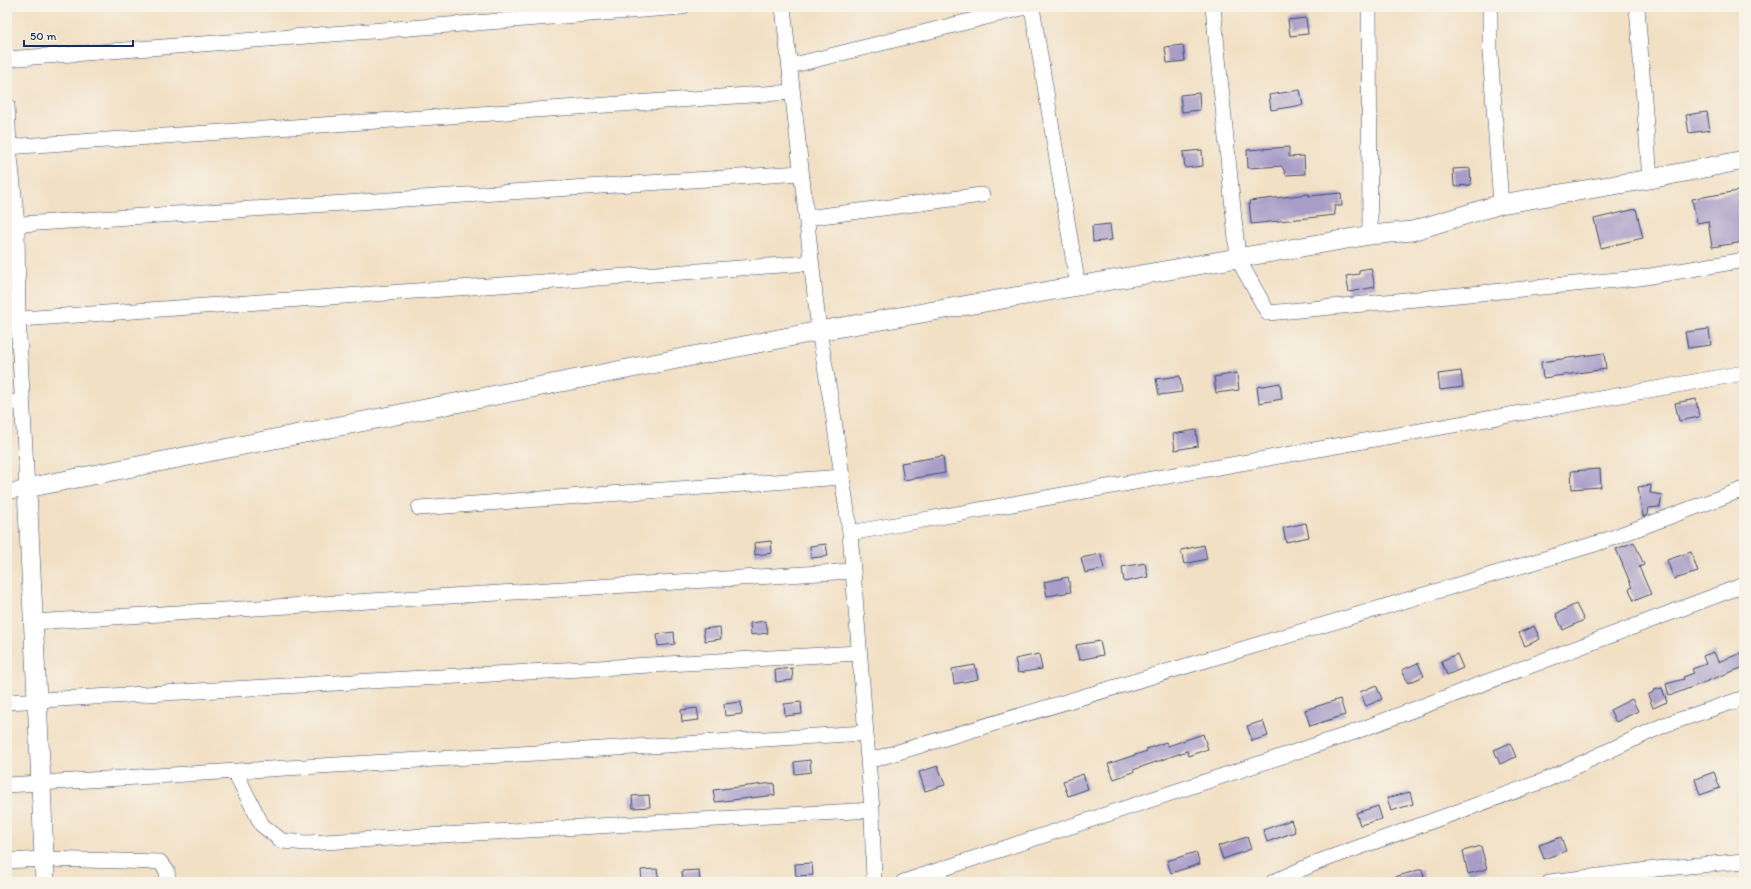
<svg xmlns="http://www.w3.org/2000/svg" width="1751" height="889" viewBox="0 0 1751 889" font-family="Itim,sans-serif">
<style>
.building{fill:#a89dc8}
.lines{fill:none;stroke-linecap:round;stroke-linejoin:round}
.minor-casing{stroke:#3b4a6d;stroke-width:16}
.tertiary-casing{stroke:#3b4a6d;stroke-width:20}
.minor{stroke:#fff;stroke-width:15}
.tertiary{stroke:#fff;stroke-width:19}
</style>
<rect width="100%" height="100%" fill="#f7f3e8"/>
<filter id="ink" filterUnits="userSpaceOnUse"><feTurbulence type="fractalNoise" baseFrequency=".025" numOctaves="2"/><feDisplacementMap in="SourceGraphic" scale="8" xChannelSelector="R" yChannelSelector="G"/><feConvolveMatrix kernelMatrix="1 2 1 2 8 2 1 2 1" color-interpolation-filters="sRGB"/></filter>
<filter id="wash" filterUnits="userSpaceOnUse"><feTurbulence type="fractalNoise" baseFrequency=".012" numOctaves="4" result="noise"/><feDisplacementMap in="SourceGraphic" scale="16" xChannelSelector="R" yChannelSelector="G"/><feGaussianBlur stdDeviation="0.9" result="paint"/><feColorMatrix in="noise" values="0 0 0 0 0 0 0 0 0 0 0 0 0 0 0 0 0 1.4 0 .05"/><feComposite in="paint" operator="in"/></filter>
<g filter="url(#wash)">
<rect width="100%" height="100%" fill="#f2e0c5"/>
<g id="blocks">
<path class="building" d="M1306,18L1308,34L1290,36L1288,20Z
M1183,45L1185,61L1167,63L1165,47Z
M1300,90L1303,105L1271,110L1269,95Z
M1199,93L1200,110L1182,112L1180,95Z
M1707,112L1710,130L1689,133L1686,115Z
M1289,147V157L1304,156L1305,174L1286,175L1282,166L1248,168L1247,150Z
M1202,150L1203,166L1185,168L1183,152Z
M1470,168L1471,185L1454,186L1453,169Z
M1744,190V242L1712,247L1708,221L1697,223L1692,199Z
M1341,193L1342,206H1334L1335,215L1251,224L1249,201L1309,194V196Z
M1636,209L1643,238L1601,248L1594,219Z
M1110,224L1112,240L1093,242L1092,226Z
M1371,268L1375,287L1349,292L1346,276L1359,274V270Z
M1709,329L1711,345L1688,348L1685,332Z
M1604,353L1606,369L1543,378L1541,362Z
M1461,371L1463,387L1440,390L1438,374Z
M1237,373L1239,390L1216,393L1214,377Z
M1180,376L1182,392L1159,395L1156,379Z
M1280,383L1282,399L1259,403L1257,387Z
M1696,399L1699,417L1679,421L1675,403Z
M1196,430L1198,446L1175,450L1173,434Z
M943,456L945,473L904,480L901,463Z
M1600,469L1601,487L1572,489L1571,471Z
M1651,485L1650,493L1662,495L1660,507L1648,508L1647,515L1643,517L1638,487Z
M1306,523L1309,537L1286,542L1283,528Z
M771,541L772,553L755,555L754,543Z
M1634,542L1644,565L1639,567L1651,594L1634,601L1629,589L1632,587L1616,549Z
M826,544L828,556L811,558L810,546Z
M1204,545L1207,559L1184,564L1181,550Z
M1691,552L1698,572L1674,579L1667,560Z
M1101,554L1104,569L1085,573L1081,558Z
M1145,563L1148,577L1124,582L1122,567Z
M1068,577L1071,592L1047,596L1044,582Z
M1576,604L1584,620L1563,630L1556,614Z
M766,621L768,633L751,635L750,623Z
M1534,626L1540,639L1525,646L1519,633Z
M720,627L721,639L705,641L703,629Z
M674,632L675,644L658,646L657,634Z
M1100,641L1103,655L1079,660L1076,645Z
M1714,652L1718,662L1744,652V667L1669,696L1666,684L1684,679L1683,677L1694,673L1692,669L1706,664L1703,656Z
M1039,654L1042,669L1018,673L1015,659Z
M1457,654L1463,668L1447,675L1441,661Z
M1418,663L1424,676L1408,683L1402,670Z
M975,665L978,679L954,684L952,669Z
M792,668L793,680L776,682L775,670Z
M1376,685L1382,699L1366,706L1360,692Z
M1662,688L1667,702L1653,708L1648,695L1653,692L1654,690Z
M1340,699L1345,715L1310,726L1305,710Z
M1632,699L1638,711L1616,722L1610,710Z
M741,702L742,714L725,716L724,704Z
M801,702L802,714L785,716L784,704Z
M697,708L699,720L682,722L681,710Z
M1263,721L1268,736L1252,741L1247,726Z
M1203,734L1208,749L1188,756L1187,751L1133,770L1134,772L1114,779L1108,764L1147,751L1146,749L1166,742L1168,746Z
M1510,743L1516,757L1500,764L1494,750Z
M810,760L811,772L795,774L794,762Z
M938,766L945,785L925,791L919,772Z
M1714,772L1720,788L1700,795L1695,779Z
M1083,774L1088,789L1068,796L1063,781Z
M774,783L775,795L715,802L713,790Z
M1410,792L1413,804L1391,811L1387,798Z
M649,795L650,807L633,808L632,796Z
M1378,806L1382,819L1360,825L1356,813Z
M1291,820L1295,832L1267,842L1263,830Z
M1247,837L1251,849L1223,859L1218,846Z
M1561,837L1566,851L1544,859L1539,845Z
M1481,846L1487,869L1468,874L1463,851Z
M1196,852L1200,864L1171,873L1167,861Z
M812,863L813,875L796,876L795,864Z
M657,869L659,881L642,882L641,870Z
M1422,869L1425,882H1389L1388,879Z
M699,870L700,882H683L682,871Z"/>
</g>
</g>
<g filter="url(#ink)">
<use href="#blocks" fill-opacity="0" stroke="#3b4a6d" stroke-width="1"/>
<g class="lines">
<defs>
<path id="minor" d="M783,7L819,331L833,413L850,533L872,810L874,882
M1032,7L1078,287
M1213,7L1238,259L1268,313L1639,278L1744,260
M1369,7L1370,235
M1490,7V52L1501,204
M1637,7L1650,179
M7,59L682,7
M790,66L1026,7
M7,105L9,147L17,224L18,318L27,488L7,492
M7,147L792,92
M806,218L982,195
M7,225L801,173
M7,320L811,263
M7,403L22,401
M419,508L842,477
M850,533L1744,373
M33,622L852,571
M7,702L858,653
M868,761L1598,543L1744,489
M235,772L262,825L282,841L307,843L872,810
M7,785L865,733
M7,861L43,859L160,862L167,871L168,882
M903,882L1349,734L1744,585
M1273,882L1318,862L1546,780L1664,725L1744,698
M1550,882L1656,869L1744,861"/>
<path id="tertiary" d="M45,882L41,783L27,488L819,331L1370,235L1412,231L1501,204L1650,179L1744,160"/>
</defs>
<use href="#minor" class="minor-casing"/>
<use href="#tertiary" class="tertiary-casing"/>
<use href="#minor" class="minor"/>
<use href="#tertiary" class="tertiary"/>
</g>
</g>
<rect width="1751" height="889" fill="none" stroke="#f7f3e8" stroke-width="24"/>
<path d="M24 40v6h109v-6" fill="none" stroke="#1b2f5e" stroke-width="2"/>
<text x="30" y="40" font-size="12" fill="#1b2f5e" stroke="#f7f3e8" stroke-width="3" paint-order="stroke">50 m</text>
</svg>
